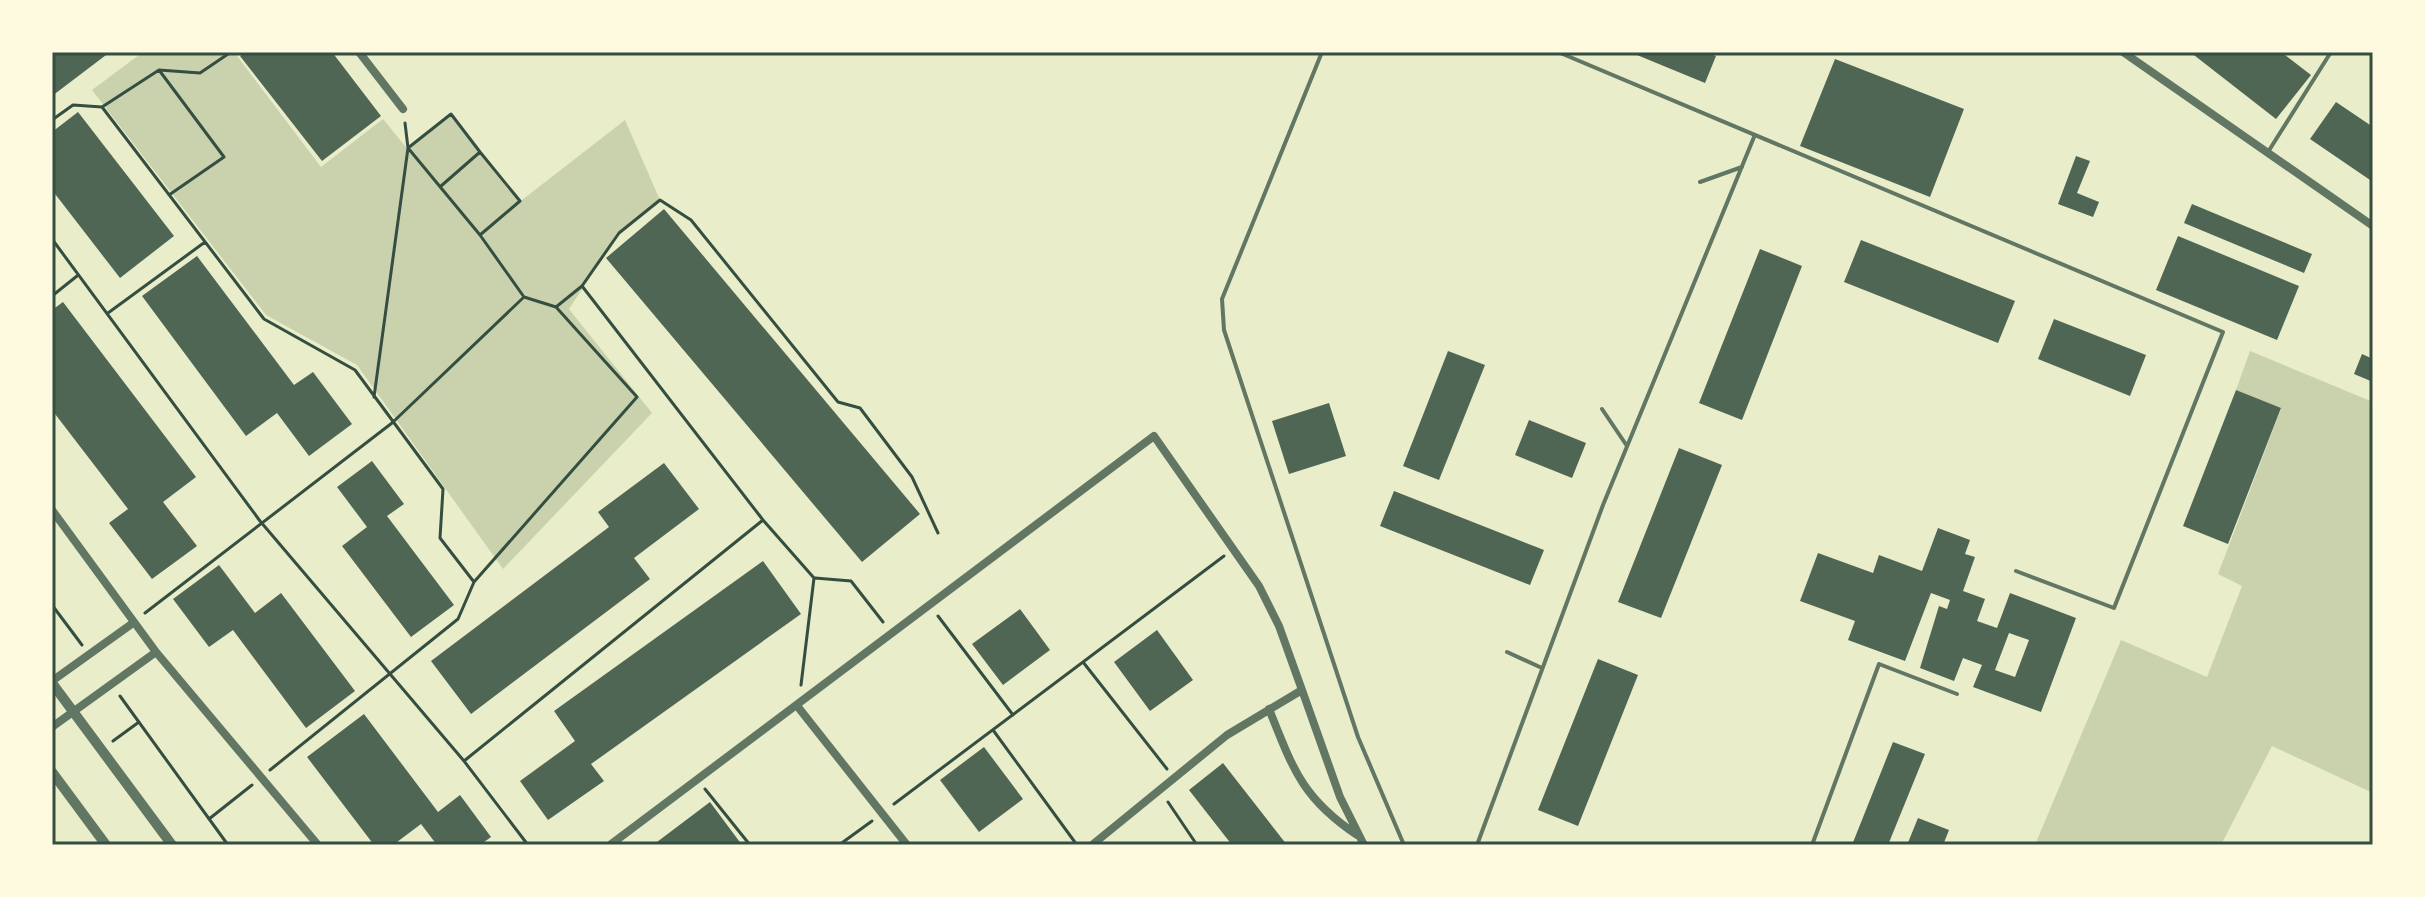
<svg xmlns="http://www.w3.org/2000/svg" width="2425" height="897" viewBox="0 0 2425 897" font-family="'PT Sans Narrow',sans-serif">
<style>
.green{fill:#cad2ad}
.building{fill:#4f6655;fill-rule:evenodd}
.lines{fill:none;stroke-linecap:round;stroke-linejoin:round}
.path{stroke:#344e41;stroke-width:3}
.service{stroke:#617663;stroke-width:4}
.minor{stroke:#617663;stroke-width:8}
.tertiary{stroke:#617663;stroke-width:10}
.neatline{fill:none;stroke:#344e41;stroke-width:3}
</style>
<rect width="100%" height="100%" fill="#e9edc9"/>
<path class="green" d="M143,52H234L321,167L383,119L414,157L408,148L451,114L520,201L513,207L625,120L660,200L619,233L569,309L652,413L503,569L357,365L266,315L92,90Z
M2250,351L2373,402V793L2272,746L2221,845H2035L2121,640L2207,677L2242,586L2218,574L2281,409L2236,390Z"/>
<path class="building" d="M52,52H110L52,96Z
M246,52H332L381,116L322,161L240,56Z
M1638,52H1707L1716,56L1705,83L1637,55Z
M2190,52H2281L2311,75L2276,119Z
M1835,59L1964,109L1930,197L1800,146Z
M2336,102L2373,127V182L2310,139Z
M78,112L174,236L120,278L52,190V132Z
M2076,156L2090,161L2077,193L2099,202L2093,217L2058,204Z
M2192,204L2312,254L2304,273L2184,223Z
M664,209L920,514L862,562L606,258Z
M2178,236L2299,286L2277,340L2156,290Z
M1861,240L2015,301L1998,343L1844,282Z
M1760,249L1802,266L1742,420L1699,403Z
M197,256L294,385L313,372L352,424L309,456L277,413L246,436L142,296Z
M63,302L196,477L163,502L197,546L152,579L109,523L128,509L52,410V310Z
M2054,319L2146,355L2130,396L2038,359Z
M1448,351L1485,365L1439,480L1403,466Z
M2362,354L2373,359V382L2354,374Z
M2236,390L2281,408L2228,544L2183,526Z
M1329,403L1346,456L1289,474L1272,421Z
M1529,420L1586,443L1572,478L1515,455Z
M1679,448L1722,465L1661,618L1618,602Z
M372,461L404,504L387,516L454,605L411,637L342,546L367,527L337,487Z
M664,463L699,509L634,558L650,579L471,714L431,661L609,527L598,512Z
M1394,491L1544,550L1530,585L1380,526Z
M1938,528L1970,540L1965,554L1975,557L1963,591L1985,599L1977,621L1997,628L2010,593L2076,618L2041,712L1973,687L1982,665L1963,658L1954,681L1920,668L1939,606L1947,609L1950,600L1931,593L1905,661L1848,640L1855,621L1800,601L1818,553L1873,573L1879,555L1922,571ZM2009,633L2029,640L2015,677L1995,670Z
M763,561L801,614L591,764L604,781L548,820L520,781L575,741L554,711Z
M219,565L255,613L281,593L355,691L306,728L233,630L209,647L173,599Z
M1020,609L1050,650L1003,685L972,644Z
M1157,630L1193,680L1150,711L1114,662Z
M1598,659L1638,675L1578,826L1538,810Z
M364,714L438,812L460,795L491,837L480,845H437L421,824L393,845H374L307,757Z
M1893,742L1925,754L1888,845H1852Z
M984,747L1023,799L979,832L940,780Z
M1223,763L1287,845H1232L1189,790Z
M710,802L742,845H653Z
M1918,818L1949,830L1943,845H1907Z"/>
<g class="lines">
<path class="path" d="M231,52L200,73L159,70L102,107L264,319L355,370L443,489L440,538L474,582
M159,70L224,157L169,195
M52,120L73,105L102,107
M480,152L451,114L408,148L480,235L524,297
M441,186L480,152L520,201L480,235
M52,239L260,521L464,761L528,845
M582,286L763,520L814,578L801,685
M52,296L77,276
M108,313L205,242
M374,397L408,148L405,123
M815,578L851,581L883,622
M52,605L82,645
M145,613L392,423L524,297L556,307
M938,616L1013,715
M1083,662L1167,769
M120,696L228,845
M993,730L1077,845
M113,741L139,722
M464,761L763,520
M270,770L458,619L474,582L637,397L556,307L582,286L619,233L660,200L691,220L838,402L860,408L912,477L938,533
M705,789L750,845
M1168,802L1197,845
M894,804L1224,556
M209,819L252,785
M839,845L872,821"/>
<path class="service" d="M1322,52L1222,299L1224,330L1358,737L1404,845
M1558,52L2223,332L2114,608L2016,571
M2369,52L2373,55
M2268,152L2331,52
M1700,182L1742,167
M1602,409L1627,446
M1507,652L1542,668
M1477,845L1603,505L1754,137
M1812,845L1879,664L1957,694"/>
<path class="minor" d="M359,52L403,109
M2123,52L2373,226
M52,510L156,652L318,845
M52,681L133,623
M1302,690L1340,797L1364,845
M798,707L907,845
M1269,709C1293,769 1302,798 1357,835
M52,727L156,652
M610,845L1154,436L1259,586L1279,626L1302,690L1227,735L1092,845"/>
<path class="tertiary" d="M52,683L172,845
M52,772L106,845"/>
</g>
<rect width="2425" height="897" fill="none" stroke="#fefae0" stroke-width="108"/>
<rect x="54" y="54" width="2317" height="789" class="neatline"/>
</svg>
